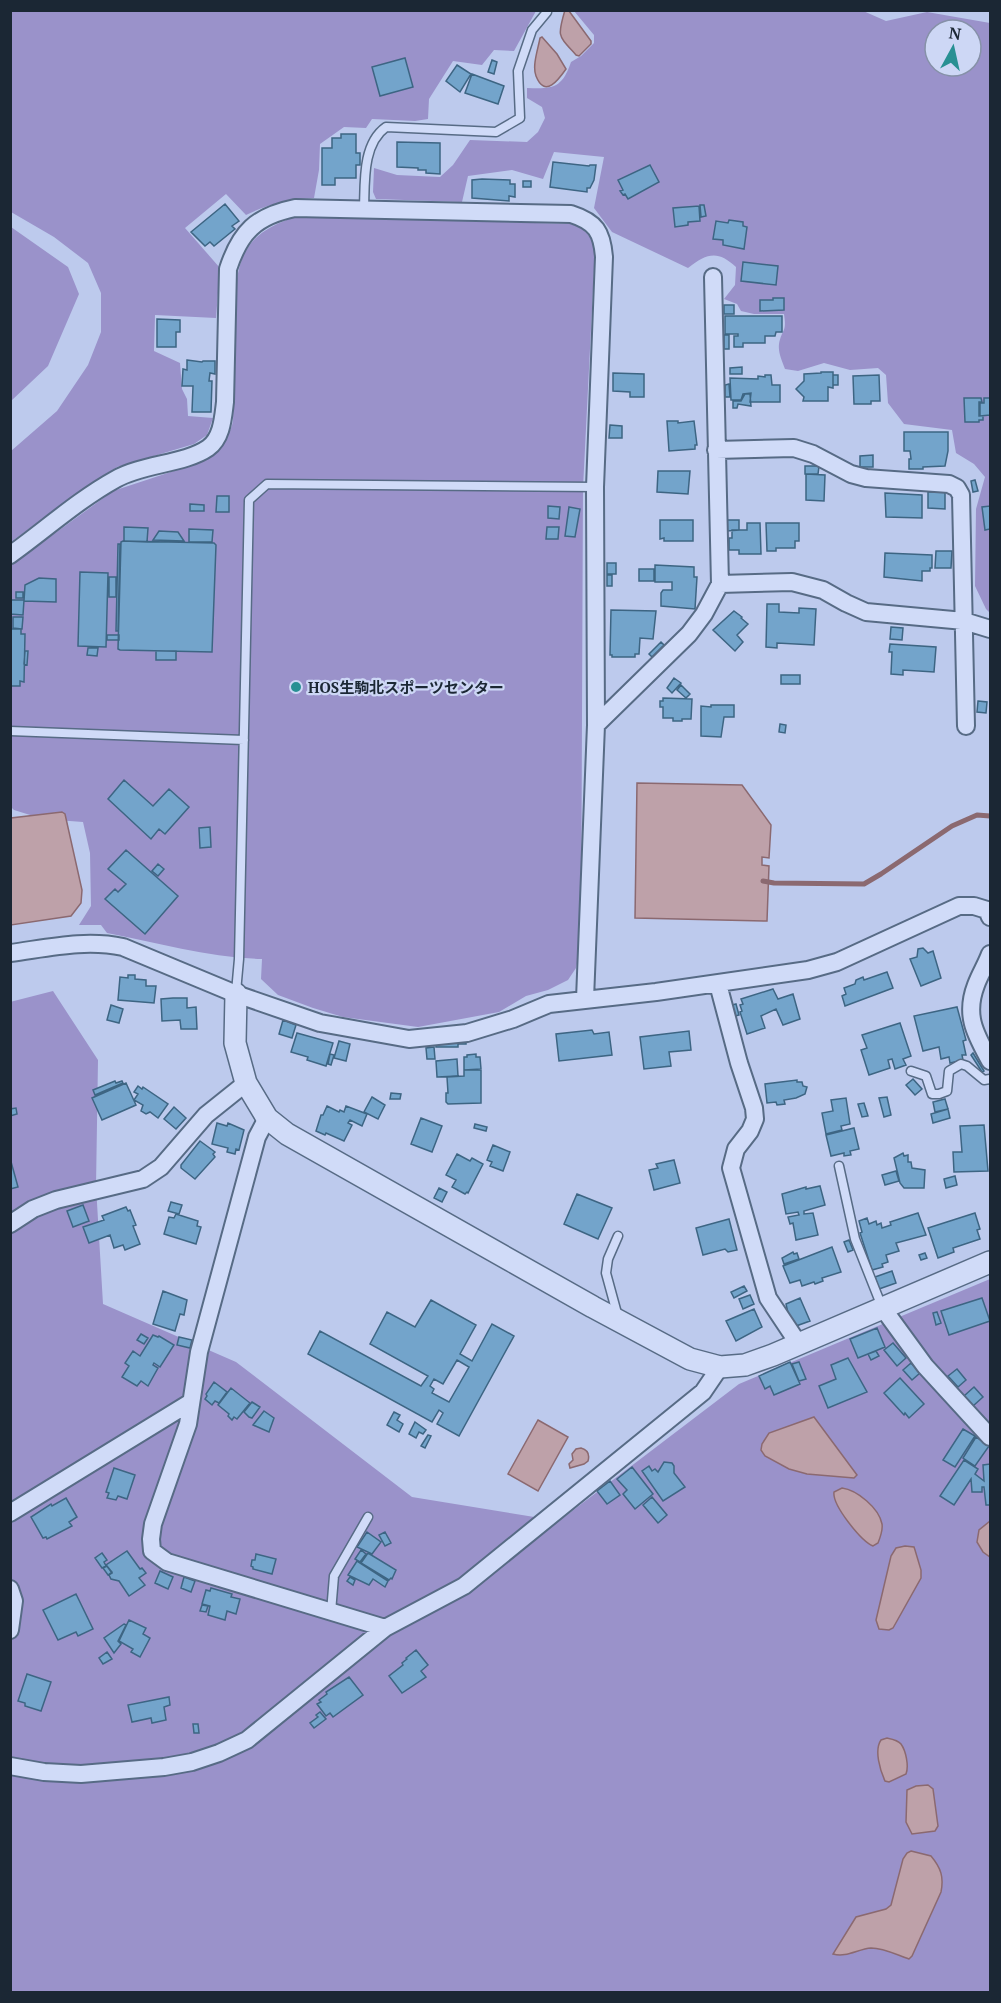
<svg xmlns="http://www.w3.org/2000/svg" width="1001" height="2003" viewBox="0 0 1001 2003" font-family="'PT Serif','Noto Sans JP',serif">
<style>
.green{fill:#9a92ca;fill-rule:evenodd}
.water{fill:#bea1a9;stroke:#8b6970;stroke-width:1.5}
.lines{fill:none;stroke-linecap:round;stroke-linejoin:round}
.stream{stroke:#8b6970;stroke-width:5}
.building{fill:#73a4cb;stroke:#3d6583;stroke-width:1.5;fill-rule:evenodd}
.service-casing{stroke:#576b85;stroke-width:11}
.minor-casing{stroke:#576b85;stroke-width:20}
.tertiary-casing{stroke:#576b85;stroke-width:24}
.service{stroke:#d0dbf8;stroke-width:8}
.minor{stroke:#d0dbf8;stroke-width:16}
.tertiary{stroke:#d0dbf8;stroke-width:21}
.poi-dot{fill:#289093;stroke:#cdd7f5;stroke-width:2}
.labels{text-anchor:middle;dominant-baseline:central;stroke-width:4.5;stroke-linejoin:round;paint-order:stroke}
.poi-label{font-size:15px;font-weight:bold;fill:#1b2734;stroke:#cdd7f5;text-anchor:start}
</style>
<rect width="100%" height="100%" fill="#bdcaed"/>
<path class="green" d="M603,10H861L886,21L927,12L990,23V613L986,609L975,586L976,509L985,477L974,464L956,453L952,430L904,424L888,403L886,375L878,368L850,370L824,363L798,371L785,369C782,361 778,353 779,344C782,328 787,333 784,314H754L741,311L737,304L724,299L735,285L736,267C718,250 707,253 688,268L612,232L594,208L604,157L554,152L543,179L512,170L468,176L462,202L376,199L373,192L374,168L397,175L440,177L453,165L470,140L527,142L538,132L545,118L542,107L527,98V88C552,89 562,89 571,62L581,56L594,43V35L574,11ZM935,30H971V66H935Z
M11,11H536L514,51L494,50L482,65L453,61L429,99L428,119L415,121L372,119L366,128L344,127L320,144L319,170L314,198C290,199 268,204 246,215L226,194L185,228L220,268L216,318L155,315L154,351L180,363L182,389L187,399L188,416L213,418L207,435L194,444L117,467L90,484L11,542V451L57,411L88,365L101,332V293L88,263L54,237L11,212Z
M296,216L570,224C584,227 591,235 595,249L583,488L581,946L576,968L568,980L548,990L526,996L499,1012L418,1027L343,1017L313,1008L278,995L261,979L262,959C211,958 158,943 107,933L101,925H79L91,906L90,853L83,822L43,819L14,810L11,807L10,566L113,491L195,464C213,455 229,441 233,421L237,279C243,240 261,230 296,216Z
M11,227L68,267L79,294L48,366L11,401Z
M53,991L98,1060L96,1186L103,1304L236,1362L412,1497L559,1521L739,1384L990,1279V1992H11L10,1002Z"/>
<path class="water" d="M565,10L569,11L591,41V44L579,56L576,55C558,35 557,37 565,10Z
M542,37L557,54L566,69C559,79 545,99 536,76C532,66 538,49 540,38Z
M637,783L742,785L771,825L769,858L762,857V865L769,866L767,921L635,918Z
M62,812L65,814L82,890L81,903L71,916L11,925V818Z
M814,1417L857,1475L854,1478L807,1474L789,1469L765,1456L761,1450L762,1444L769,1433Z
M538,1420L568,1437L538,1491L508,1474Z
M581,1448C588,1450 590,1454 588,1461L584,1464L570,1468L569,1464L573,1460L572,1454L576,1449Z
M842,1488C857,1490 879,1508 882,1524C883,1530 880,1538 878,1543L873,1546C861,1541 832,1505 834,1492Z
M990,1521V1557L983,1552L977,1542L979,1530Z
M905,1546L914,1547L915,1550L921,1570V1578L893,1628L889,1630L879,1629L876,1620L891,1556L896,1548Z
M887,1738C892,1739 898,1740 901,1744C906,1751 909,1766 906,1774L889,1782L885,1781C880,1770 874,1750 881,1740Z
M928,1785L933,1789L938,1826L935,1831L912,1834L906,1822L907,1790L916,1786Z
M911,1851L931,1856C941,1868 944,1877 941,1892L912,1956L909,1959C897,1955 884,1948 871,1948C858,1949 846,1958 833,1954L856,1917L886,1909L891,1905L903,1859L907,1853Z"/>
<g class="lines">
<path class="stream" d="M763,881L774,883L864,884L881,874L952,826L977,815L990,816"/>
</g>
<path class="building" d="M405,58L413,87L380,96L372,67Z
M492,60L497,62L494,74L488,72Z
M457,65L471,74L460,92L446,81Z
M472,74L504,86L498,104L465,93Z
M341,134H356V153H360V165H356V178H335V185H322V148H332V138H341Z
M397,142L440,143V174L426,173V170H418V168L397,167Z
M553,162L589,166L590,165H596L594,180L590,188H587V192L550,187Z
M650,165L659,182L628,199L625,194L623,195L620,191L623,190L618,180Z
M482,179L510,180V184H515V197L509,196V201L472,198V180Z
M523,181H531V187H523Z
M225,204L239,221L232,226L235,229L214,246L210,242L205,246L191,232Z
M700,205H704L706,216L701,217Z
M699,206L700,221L688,222V225L675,227L673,208Z
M729,220L743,222V226L747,227L744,249L723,245V240L713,239L716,221L728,223Z
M743,262L778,266L776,285L741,281Z
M773,298H784V310L760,311V300H773Z
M724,305H734V314H724Z
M725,316H782V332H776L775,336H765V343H743V347H734V336H738V334H725Z
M157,319L180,320V332H176V347H157Z
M724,335H729V349H724Z
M187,360L202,362L203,361H215V374L210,373L209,381H212L211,412H192L193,386H182L183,369L187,370Z
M742,367V374H730V368Z
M821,372H833V388L828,387V401H803L804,397L796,389L804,381V374L821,373Z
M613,373L644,374V397H630V392L613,391Z
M765,375H771L772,385H780V402H750L751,393L743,394L741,400H731L730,378L758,379V376L765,377Z
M833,375H838V385H833Z
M879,375L880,401H871V404H854L853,376Z
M729,384L730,397H725V385Z
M745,394H750L751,406L738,404L737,408H733V401H741Z
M964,398H981L982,402H979V416H983V420H979V422H965Z
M984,398H990V415L980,416V403H984Z
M667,421H678V423L694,421L697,445H695V449L669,451Z
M610,425L622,426V438H609Z
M904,432H948V451L945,466L923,467V469H909V459H911L910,451H904Z
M873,455V467H860V456Z
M805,466H819L818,474H805Z
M658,471H690L688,494L657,492Z
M806,474L825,475L824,501L806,500Z
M975,480L978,491L973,492L971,481Z
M928,492H945V509L928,508Z
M885,493L922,495V518L886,517Z
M217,496H229V512H216Z
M190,504L204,505V511H190Z
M548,506L560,507L559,519L548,518Z
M990,506V529L985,530L982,507Z
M569,507L580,509L575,537L565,536Z
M660,520H693V541H664V538L660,539Z
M727,520H739V530L727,531Z
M747,523H760L761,554H739V550H729V538H732V530H747Z
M766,523H799V541H795V548H776V551H767Z
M124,527L148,528L147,542L124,541Z
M547,527H559L558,539H546Z
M189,529L213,530L212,542H189Z
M159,531L178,532L184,541L153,540Z
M123,541L214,543L216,545L212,652L120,650L118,649L121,542Z
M118,544H120L118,631H116Z
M936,551H952L951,568H935Z
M885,553L932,555V568H930V571H922V581L884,577Z
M607,563H616V574H607Z
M655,565L694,567V577H697L695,609L661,606V593L663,590H672V582H655Z
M639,569H654V581H639Z
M80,572L108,573L106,647L78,646Z
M607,575H612V586H607Z
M109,577H116V597H109Z
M39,578L56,579V602L24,601L25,585Z
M16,592H23V598H16Z
M10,600H24L23,615L10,614Z
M767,604H779V612L799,613V608L816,609L814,645L777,643V648L766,647Z
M611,610L656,611L653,639L640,638L639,654H635V657H612V655H610Z
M734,611L742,617L741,618L748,624L737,635L743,642L735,651L713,630Z
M13,617H23L22,629L13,628Z
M891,627L903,628L902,640L890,639Z
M10,629H21V634H25L24,682L20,681V686H10Z
M107,635H119V640H107Z
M661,642L664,645L652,657L649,654Z
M890,644L936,647L934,672L903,670V675L891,674L892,652H889Z
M88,648H98L97,656L87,655Z
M25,651H28L27,665L24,664Z
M156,651H176V660H156Z
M781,675H800V684H781Z
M674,678L681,683L672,693L667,688Z
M681,685L690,694L686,698L677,690Z
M663,698L692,699L691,719H682V721H673V718H663V707H660V701H663Z
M978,701L987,702L986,713L977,712Z
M711,705H734V717H724L721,737L701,736V706L711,707Z
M780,724L786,725L785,733L779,732Z
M124,780L153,806L169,789L189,807L165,834L159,829L151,839L108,799Z
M210,827L211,847L200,848L199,828Z
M126,850L178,896L145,934L105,899L115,889L118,892L126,884L108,869Z
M158,864L164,869L158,876L152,871Z
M923,948L928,953L933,951L941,978L921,986L910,959L917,957L918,949Z
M887,972L893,988L845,1006L842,996L846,994L844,988L855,984L856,980L863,977L864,980Z
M128,975H135V979L146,980V986H156L154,1003L118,1000L120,977L128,978Z
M773,989L778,999L793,994L800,1019L783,1025L776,1009L761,1016L765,1028L747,1034L740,1012L742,1011L740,1005L743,1004L741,999Z
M173,998H187V1008L196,1007L197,1029H181L180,1020L162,1021L161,999Z
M736,1004L739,1015L735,1016L732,1005Z
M111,1005L123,1009L119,1023L107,1020Z
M957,1007L966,1040L963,1041L966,1055H962L963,1060L950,1063L949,1057L941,1059L939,1047L923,1051L914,1016Z
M283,1020L296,1025L292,1038L279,1034Z
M900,1023L911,1056L903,1059L906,1065L895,1069L892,1059L888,1060L890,1068L869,1075L861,1050L867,1048L862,1035Z
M592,1030L594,1034L609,1032L612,1055L559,1061L556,1034Z
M689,1031L691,1050L669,1052L671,1066L644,1069L640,1037Z
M297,1033L333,1043L326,1066L307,1060L308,1057L291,1052Z
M339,1041L350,1044L346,1061L334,1058Z
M454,1042H466V1044H458V1047H436V1044Z
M434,1047L435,1059H427L426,1048Z
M973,1053L984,1071L982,1072L971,1055Z
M330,1054L334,1055L331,1065L328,1064Z
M476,1054V1057H480L481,1069L464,1070V1057H467V1055Z
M457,1059L458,1076L437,1077L436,1061Z
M464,1070H481V1103L448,1104L446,1102V1093H448L447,1077L464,1076Z
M913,1079L922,1089L915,1095L906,1085Z
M797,1080V1082H802L803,1086L807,1087L805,1094L796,1098L784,1100L785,1104L777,1105L776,1102L767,1103L765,1084Z
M115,1081L116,1083L122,1081L123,1083L95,1095L93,1090Z
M126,1083L136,1105L102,1120L92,1098Z
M138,1086L142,1089L143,1087L168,1104L158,1118L150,1112L146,1114L141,1111L143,1105L134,1100L138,1094L134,1092Z
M391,1093L401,1094L400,1099H390Z
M372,1097L385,1105L378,1119L364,1112Z
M887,1097L891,1115L884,1117L879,1098Z
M846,1098L850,1124L841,1126L842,1130L826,1134L822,1113L833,1111L831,1100Z
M945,1099L948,1109L935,1112L933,1102Z
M864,1103L868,1116L862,1117L858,1104Z
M327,1106L339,1112L340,1110L344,1112L346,1106L367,1114L362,1126L350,1120L348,1123L352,1125L344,1141L326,1133L325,1135L316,1131L321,1115H323Z
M174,1107L186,1118L176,1129L164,1119Z
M16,1108L17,1114L10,1116V1109Z
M948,1109L950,1118L933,1123L931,1114Z
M421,1118L442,1126L432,1152L411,1144Z
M217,1123L227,1126L228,1123L244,1130L239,1150L236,1149L235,1154L227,1152L228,1148L212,1144Z
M475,1124L487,1127L486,1131L474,1128Z
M984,1125L988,1171L954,1172L953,1152H962L960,1126Z
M854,1128L859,1149L850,1151L851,1155L844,1156V1153L831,1156L826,1135Z
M200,1141L215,1152L213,1154L215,1157L195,1179L181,1168V1165Z
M493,1145L510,1152L503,1171L490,1166L492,1162L487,1160Z
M903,1153L904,1156L908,1155V1162H911L912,1168L925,1170L924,1188H904L900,1183L894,1158Z
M457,1154L470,1161L472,1158L483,1164L468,1193L467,1192L465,1194L452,1187L456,1180L446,1175Z
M10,1158L18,1187L10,1189Z
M674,1160L680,1183L654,1190L649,1170L658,1168L656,1164Z
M896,1171L899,1181L885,1185L882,1175Z
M955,1176L957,1185L946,1188L944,1179Z
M820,1186L825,1205L804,1211V1214L813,1213L818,1235L796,1240L793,1223L790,1224L788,1217L799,1215L798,1212L786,1214L782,1194L806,1187V1189Z
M439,1188L447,1192L442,1202L434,1198Z
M577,1194L612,1208L598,1239L564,1224Z
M171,1202L182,1205L179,1214L168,1211Z
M83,1205L89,1221L73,1227L67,1211Z
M126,1207L128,1211L130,1210L136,1225L133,1226L140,1244L125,1250L123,1245L114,1248L110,1235L89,1243L83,1227L104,1220L102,1216Z
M918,1213L926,1235L896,1243L899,1251L886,1255L888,1262L882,1264L883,1267L872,1270L860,1233L862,1232L859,1221L867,1218L869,1224L876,1221L877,1225L881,1223L882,1228L891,1225L890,1222Z
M975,1213L980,1229L977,1230L980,1239L953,1248L954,1252L938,1258L928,1228Z
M176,1214L198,1221L197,1226L201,1227L196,1244L164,1234L169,1217L174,1218Z
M729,1219L737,1250L728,1252L725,1249L703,1255L696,1228Z
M849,1240L853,1250L848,1252L844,1242Z
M832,1247L841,1272L822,1278L823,1281L815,1284L814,1282L802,1286L800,1280L790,1283L783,1266Z
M793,1252L794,1254L797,1253L799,1259L784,1264L782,1258Z
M925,1253L927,1258L921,1260L919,1255Z
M892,1271L896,1283L879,1289L875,1277Z
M744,1286L747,1291L734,1298L731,1292Z
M163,1291L187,1300L184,1315L180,1314L175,1331L153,1324Z
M750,1295L754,1304L743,1309L739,1299Z
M800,1298L810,1321L796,1326L788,1313L786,1304Z
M982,1298L990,1321L949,1335L941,1311Z
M431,1300L476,1325L460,1354L472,1361L492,1324L514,1336L459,1436L437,1424L443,1413L439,1410L432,1422L308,1354L320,1331L421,1386L428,1376L370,1344L387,1312L415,1327ZM457,1360L469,1367L449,1402L432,1393L434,1389L430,1386L434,1379L443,1384Z
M754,1309L762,1327L736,1341L726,1321Z
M937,1312L941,1323L936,1325L933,1313Z
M877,1328L885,1347L858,1358L850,1339Z
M141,1334L148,1338L144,1344L137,1340Z
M153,1335L158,1337L159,1336L174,1345L160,1367L154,1363L153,1365L158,1368L148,1386L141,1381L137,1386L122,1377L129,1366L125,1363L133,1351L140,1356Z
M179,1337L192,1340L190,1348L177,1345Z
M893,1343L906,1358L897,1366L884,1350Z
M876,1351L879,1356L871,1360L868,1354Z
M848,1358L867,1392L828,1408L819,1386L836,1379L831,1365Z
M790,1362L800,1384L774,1395L770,1386L765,1389L759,1376Z
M799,1362L806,1379L799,1381L792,1364Z
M911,1363L920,1373L912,1380L903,1370Z
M957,1369L966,1380L958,1387L948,1376Z
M900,1378L924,1404L909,1418L905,1413L904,1415L884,1393Z
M214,1382L227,1392L219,1403L215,1401L212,1405L205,1399L207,1396L206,1394Z
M974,1387L983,1397L973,1406L964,1396Z
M231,1388L250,1403L237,1419L234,1417L232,1420L228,1416L229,1414L218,1405Z
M252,1402L260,1407L252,1418L249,1417L244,1412Z
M264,1411L274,1418L269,1432L253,1425Z
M394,1412L400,1415L397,1420L403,1424L399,1432L387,1425Z
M415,1422L426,1430L423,1434L419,1432L416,1438L409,1434Z
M963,1429L975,1436L955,1467L943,1460Z
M428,1435L431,1436L425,1448L421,1446Z
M976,1437L989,1446L975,1466L963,1458Z
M964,1460L978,1469L975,1474L984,1481L983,1465L990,1464V1505H986L984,1487H982V1492H972L971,1479L954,1505L940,1496Z
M664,1462L672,1463L674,1466V1473L685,1487L663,1501L642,1471L649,1466L652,1471L655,1469L658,1472Z
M632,1467L653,1494L635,1509L623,1494L627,1490L617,1479Z
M114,1468L135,1475L127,1499L118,1496L116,1500L107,1498L109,1493L106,1492Z
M610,1481L620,1495L607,1504L597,1491Z
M652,1497L667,1515L658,1523L643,1505Z
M66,1498L77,1517L69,1522L72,1526L47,1539L46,1537L43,1538L31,1517L51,1504L52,1506Z
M367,1532L381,1542L372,1554L357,1547Z
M385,1532L391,1543L385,1546L379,1535Z
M361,1550L366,1554L360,1562L355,1559Z
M127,1551L140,1569L142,1568L146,1573L139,1578L145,1585L129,1596L119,1581L111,1579L109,1575L112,1573L106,1565Z
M102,1553L107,1560L104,1562L106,1566L102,1568L95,1558Z
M368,1553L396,1570L392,1579L391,1578L389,1580L361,1563Z
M256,1554L276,1559L272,1574L253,1569V1567L251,1566L252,1560H255Z
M357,1561L388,1581L385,1587L373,1579L369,1585L348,1575Z
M107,1566L112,1572L108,1575L103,1568Z
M160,1571L173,1577L168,1589L155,1583Z
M184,1577L195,1581L191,1592L181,1588Z
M350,1577L355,1580L353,1585L347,1581Z
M211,1588L232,1594L231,1597L240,1599L236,1614L227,1611L225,1620L208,1615L210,1606L202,1604L206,1590L210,1591Z
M76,1594L93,1629L78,1636L76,1632L58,1640L43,1610Z
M202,1605L208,1606L206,1612L200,1611Z
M129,1620L146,1628L143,1634L150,1638L140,1657L131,1652L133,1649L119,1641Z
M124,1624L126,1625L118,1641L121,1644L114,1653L104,1638Z
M416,1650L428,1665L421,1671L426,1677L402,1693L389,1676L403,1665L402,1663L407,1659L406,1658Z
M107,1652L112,1659L103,1664L99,1658Z
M27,1674L51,1682L41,1711L25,1706V1703L18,1701Z
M349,1677L363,1695L333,1717L330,1713L326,1716L317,1704L321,1702L319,1700L327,1694L326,1692Z
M169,1697L170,1705L164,1707L166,1720L152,1723L151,1718L132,1722L128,1705Z
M320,1712L326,1719L314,1728L310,1723L318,1717L316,1715Z
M193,1724H198L199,1733H194Z"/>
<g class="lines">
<defs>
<path id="service" d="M364,209C365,183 362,144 386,127L496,132L520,118L518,71L532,30L547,12
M10,731L244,740
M236,992L239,959L249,500L267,484L595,487
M911,1071L926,1076L932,1094H939L947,1091L949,1071L961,1064L967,1066L984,1080L990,1079
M839,1166L855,1239L882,1307
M618,1236L608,1259L606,1273L618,1317
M331,1612L334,1576L368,1517"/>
<path id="minor" d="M716,450L794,448L813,454L851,474L866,478L949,484L957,488L961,495L966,726
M10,555C45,530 78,500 116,479C142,464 185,464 208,448C222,438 223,418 225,402L228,269C240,232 256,216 295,208L571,214C596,222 602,232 604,257L595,487L596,725L585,999
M720,584L792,582L823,590L846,603L866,612L964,621L990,629
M596,725L689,634L704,614L720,584L713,277
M10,953C48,948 85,939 123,947L236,994L320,1023L409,1039L467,1033L513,1019L549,1004L656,992L808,970L837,962L959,906H974L987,910L990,917
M990,954C986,965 980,974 976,985C964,1016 976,1035 990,1061
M718,984L739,1063L754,1108L755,1119L750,1131L736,1149L731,1168L768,1298L798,1343
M267,1118L257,1137L199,1352L188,1424L153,1524L151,1539L152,1551L167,1562L385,1628
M10,1224L33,1209L56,1200L143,1179L161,1167L206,1115L246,1083
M882,1307L925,1366L990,1437
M10,1513L191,1402
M10,1589L14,1601L10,1630
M10,1766L44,1772L81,1774L164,1767L192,1762L219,1753L247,1740L385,1628L464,1586L703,1392L720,1367"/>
<path id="tertiary" d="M236,994L235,1043L246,1083L267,1118L287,1134L593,1307L690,1359L720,1367L745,1365L773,1355L990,1262"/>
</defs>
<use href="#service" class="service-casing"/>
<use href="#minor" class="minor-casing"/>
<use href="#tertiary" class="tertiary-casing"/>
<use href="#service" class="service"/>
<use href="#minor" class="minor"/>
<use href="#tertiary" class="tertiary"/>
</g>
<circle class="poi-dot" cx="296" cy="687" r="6"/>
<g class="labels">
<g class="poi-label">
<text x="308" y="687">HOS生駒北スポーツセンター</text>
</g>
</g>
<rect width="1001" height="2003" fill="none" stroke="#1b2734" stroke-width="24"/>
<g transform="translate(953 48) rotate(8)"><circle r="28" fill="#cdd7f5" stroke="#8691a8" stroke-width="1.5"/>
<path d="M0-4.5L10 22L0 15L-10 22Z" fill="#289093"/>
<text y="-9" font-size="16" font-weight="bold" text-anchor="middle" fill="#1b2734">N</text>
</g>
</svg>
